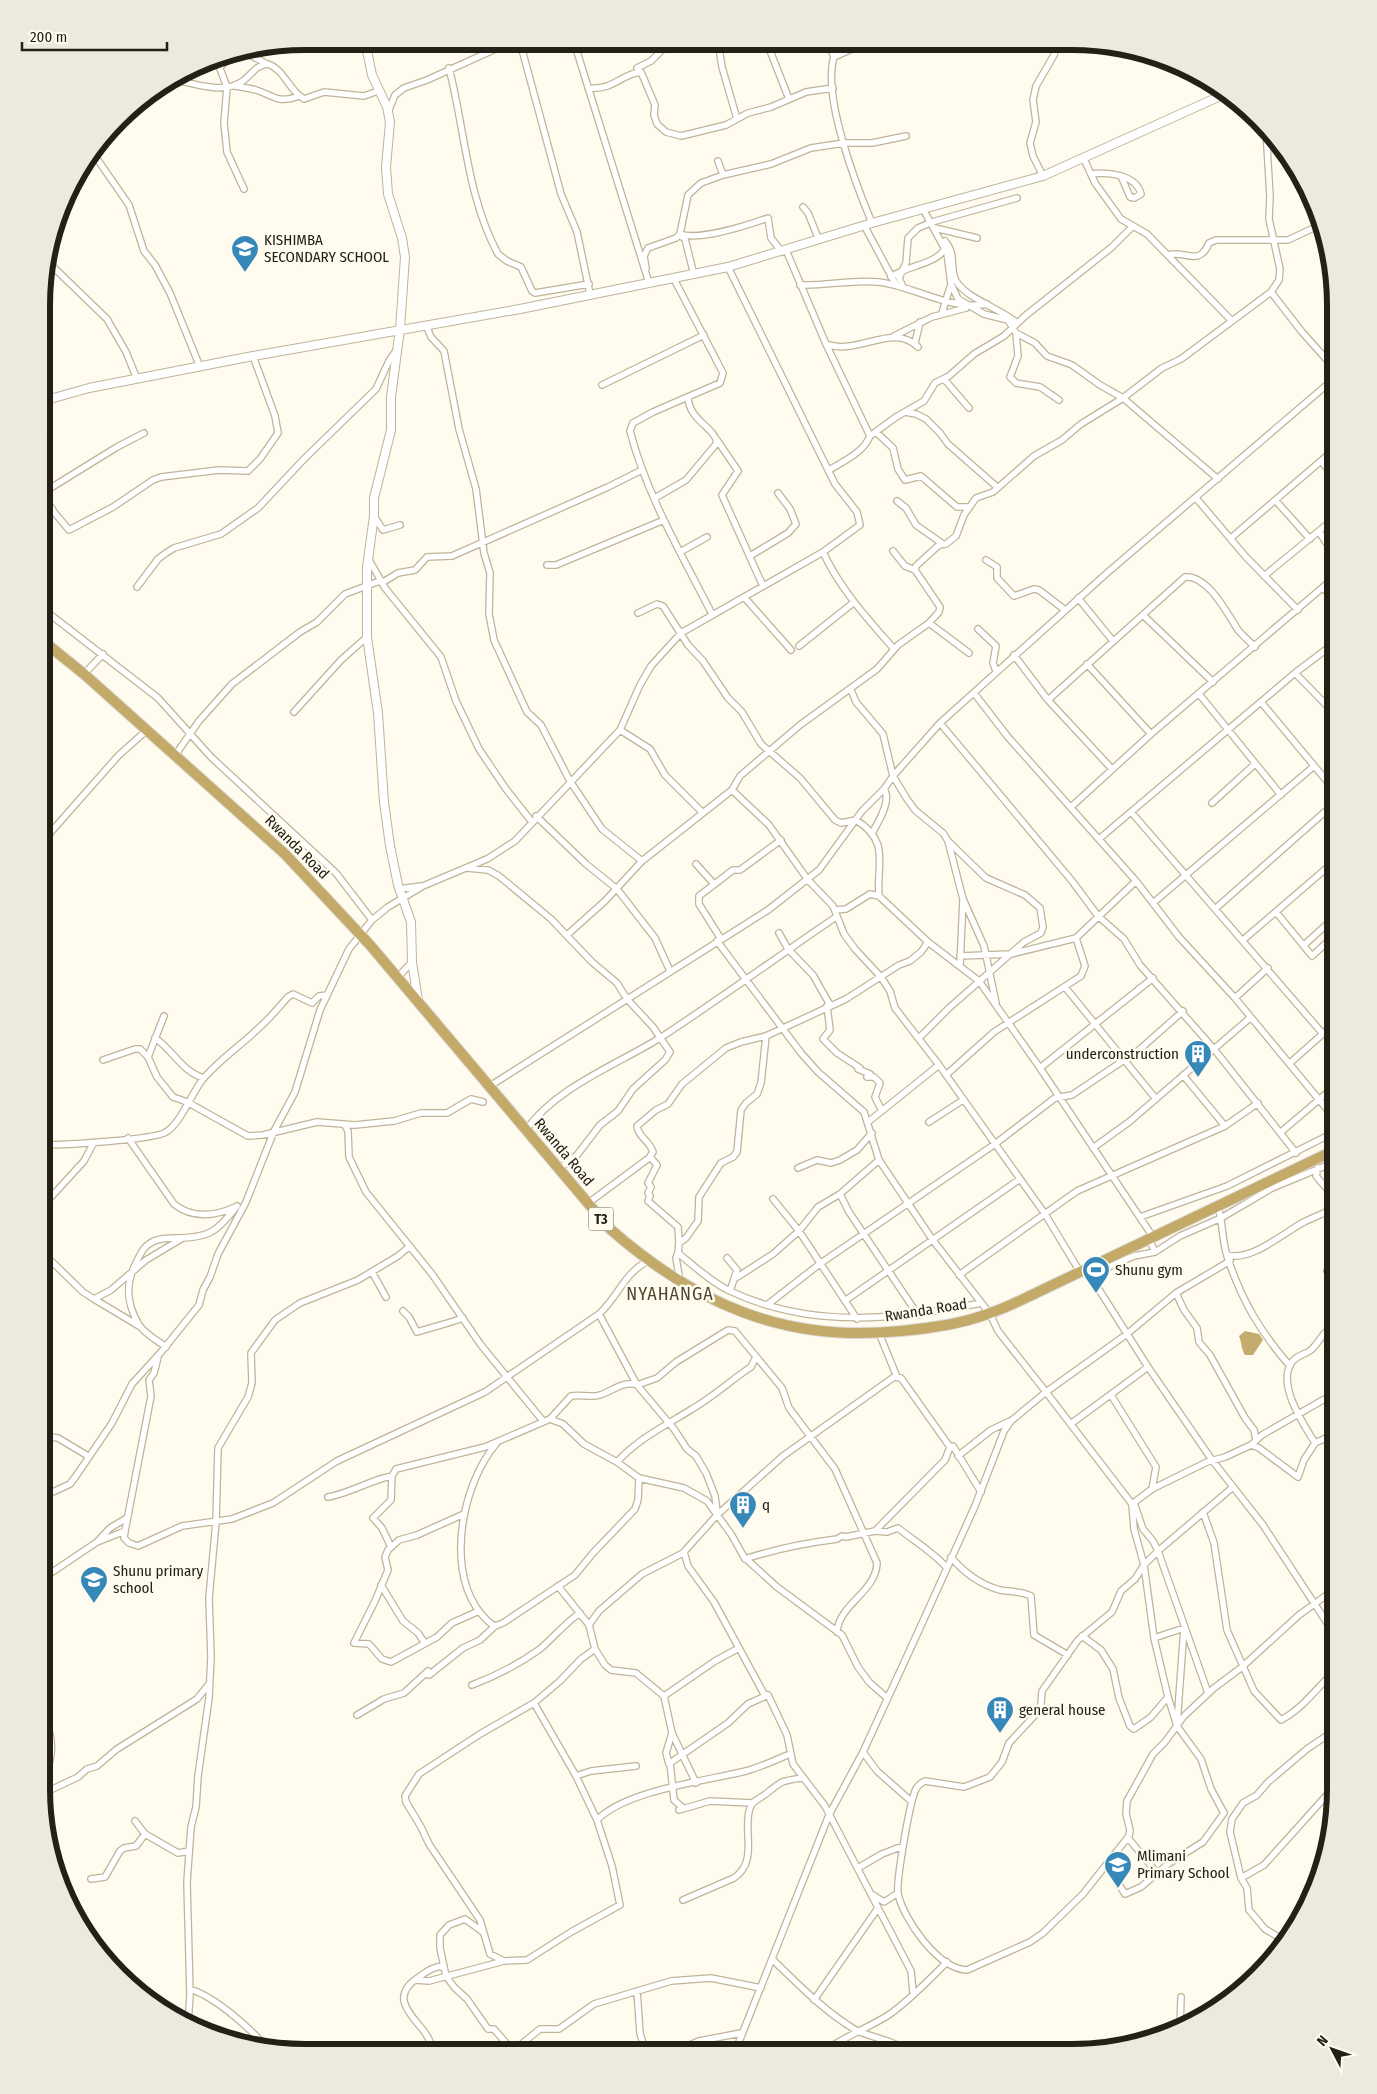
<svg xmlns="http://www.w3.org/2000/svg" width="1377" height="2094" viewBox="0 0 1377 2094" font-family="'Fira Sans Condensed',sans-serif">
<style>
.water{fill:#c4ac6e}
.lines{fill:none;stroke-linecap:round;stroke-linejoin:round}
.minor-casing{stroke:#bfb499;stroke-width:8}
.tertiary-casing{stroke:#bfb499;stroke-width:10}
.trunk-casing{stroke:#dcdbda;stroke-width:12}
.minor{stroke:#fff;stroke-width:5.5}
.tertiary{stroke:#fff;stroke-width:8}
.trunk{stroke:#c3aa68;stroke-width:10}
.labels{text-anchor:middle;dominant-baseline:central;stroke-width:5;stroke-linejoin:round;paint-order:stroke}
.shield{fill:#fffbef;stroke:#666257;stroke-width:1}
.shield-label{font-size:14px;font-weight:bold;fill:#242016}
.poi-label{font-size:15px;fill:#242016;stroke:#fffbef;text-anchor:start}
.street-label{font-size:15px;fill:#242016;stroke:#fffbef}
.quarter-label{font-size:18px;letter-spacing:1px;fill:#4f452d;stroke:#fffbef}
.rim{fill:none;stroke:#242016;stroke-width:6}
</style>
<rect width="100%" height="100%" fill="#fffbef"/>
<path class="water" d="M1245,1331L1259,1334L1263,1340L1253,1355H1245C1241,1349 1242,1343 1239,1336Z"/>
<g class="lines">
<defs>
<path id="minor" d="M520,42L561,194L577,232L590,294
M574,42L649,283
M718,42L722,67L737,119
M767,43L789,99
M828,43L834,57
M865,43L834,57C822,96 856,185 872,223
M238,52L252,56L267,64
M216,58L227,87L224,123L227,152L244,189
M220,67L235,53
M449,68C465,130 467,197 498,254L507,261L521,267L532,291L535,293L589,284
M637,68L651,61L670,42
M177,80C197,85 225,94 243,81C252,74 256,65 268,64C285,70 289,91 304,99L324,92L364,96L378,91
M235,86C242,87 249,88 256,90C275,96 277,104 299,96
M588,88C616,90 620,74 641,72L655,105L654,115L657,124L666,132L681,136L726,125L748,113L771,107L806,92L833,88
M388,112L395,95L404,88L427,80L511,42
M843,143H872L906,136
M93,153L129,205L144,251L155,265L170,293L200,367
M1084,159L1095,183L1121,219L1147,234L1232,321
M718,161L723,175
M1091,174C1107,172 1136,174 1141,194L1134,198L1130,197L1121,176
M1043,176L1033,156L1030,143L1036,122L1033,100L1036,86L1054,55L1057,43
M803,207L808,213L819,240
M923,209L947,253L951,284L958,299L984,314L1008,320L1016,333L1035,343L1047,356L1072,365L1100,385L1123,398L1218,479
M864,225L896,285
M935,228L977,238
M680,234C699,241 748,225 768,218L771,238L782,252
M681,236L685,239L694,275
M945,241C957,255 949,268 956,281C967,299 1000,308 1017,323
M786,250L826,344L870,436C863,453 844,461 829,470
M1168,255C1184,249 1199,268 1209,243L1216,240H1288L1320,225
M47,261L107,319L126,352L137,379
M646,269L644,256L648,248L676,238L680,234L688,195L701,183L723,175L771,164L811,148L844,143
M891,277C905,266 938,264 945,248
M674,279L723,373L720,383L653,412L633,423L630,431C647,496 682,555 712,614
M800,285C827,286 853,279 878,282C915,286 949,311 987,304
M903,287L899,278L906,263L908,238L918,228L932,222L1017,198
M1271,292L1302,332L1336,370
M942,313L950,287
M426,325L431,337L444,351L459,429L476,489L484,553L490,573L489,614L494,640L527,712L541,725L570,781L602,829L642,861
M1016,333L1018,356L1010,377L1016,383L1040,387L1059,400
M894,336L932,317L966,308
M915,343L920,322
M826,344C858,356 893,322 918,347
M944,379L969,408
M602,385L704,335
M905,412L916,414L926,419L940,433L948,444L997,487
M876,432L893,448L898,469L905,480L921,476L957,507H969
M870,436L896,417L924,401L935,383L949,376L974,354L1004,336L1025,316L1112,247L1133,226
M717,440L738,471L722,495L763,586
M1321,461L1336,479
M43,489H49L117,447L144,433
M43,494L54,512L69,530L113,507L153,480L161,477L219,470L248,471L260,459L278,433L275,416L253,356
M655,498L686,480L717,443C715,427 689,421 688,397
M1196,498L1246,557L1298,610
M897,501L906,508L916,525L943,544
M1276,501L1310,539
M374,516L383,530L400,525
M1319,532L1336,557
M1231,538L1336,448
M893,551L905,566L915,570
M680,552L707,537
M823,552C840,589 867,618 894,649
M750,556L788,533L796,524L790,509L778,493
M368,558L385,588L441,657L456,701L479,749L506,789L532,822
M986,560L997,567V578L1014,596L1034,589L1039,590L1065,610
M547,565H556L664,520
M1264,576L1336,517
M137,587L158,559L166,553L174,548L221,534L258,508L304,459L376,389L389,361L397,349
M1323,587L1336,604
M744,597L791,650
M1078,598L1113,641
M43,609L158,698L211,757L336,873L372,920
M638,613L657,604L663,606L688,645L703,661L728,698L742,712L761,744L800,778L835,820L841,823L856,820C891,842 876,864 879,896
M1143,615L1213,682
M929,623L969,653
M978,629L996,646L993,663L996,671
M799,646L853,603
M1014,655L1048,700L1112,769
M1087,664L1151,734
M1295,673L1336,715
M84,674L103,654
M851,690L856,702L883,734L893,776L907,799L915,810L943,833L948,841L963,899L984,946L996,1003
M974,693L1008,737L1136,881L1179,937L1235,998L1335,1119
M1199,694L1281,795
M1048,700L1185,577C1208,575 1227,613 1238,630C1243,636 1249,641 1255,647
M1261,702L1336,792
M294,712L341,660L367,637
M940,723L1072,881L1098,916L1124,939L1140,965L1214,1049L1296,1153
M620,730L650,749L665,775L702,812
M176,754L199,721L232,684L300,632L317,622L345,594L377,582L385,581L398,573L415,570L427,557L452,556L608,487L642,470
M732,790L740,776L800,725L877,669L898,645L929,623L939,612L940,607L915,570L916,566L939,545L946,544L956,536L964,515L976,498L993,492L1034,456L1062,440L1081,424L1123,398L1162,368L1181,359L1271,292L1279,280L1280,269L1269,219L1270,196L1266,130
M1212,803L1255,764
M1071,807L1151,734L1336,576
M1132,813L1323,1034
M536,816L586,864L617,889L655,938L670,971
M872,833C878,823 892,800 884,789
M1099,839L1295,673L1336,642
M43,841L118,756L147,730
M696,864L714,884
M467,868L488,870L499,876L551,919L592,962L617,983L627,999L653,1027L670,1052L665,1060L633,1089L618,1111L600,1125L577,1155L559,1169
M399,889L421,886
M1153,903L1313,767
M1215,909L1336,802
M835,910L846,909L870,894L879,896L928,942L979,981L1040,1068L1153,1237
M1276,912L1312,956L1336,934
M779,933L788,949L813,975L830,1005
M567,935L605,901L642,861L732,790L769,825L808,880L833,906L844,934L855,949L881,977L890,991L895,1008L939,1065L1045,1214L1080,1272
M721,939L699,904V896L733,870H740L781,840
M1243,940L1336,860
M717,941L801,1053L818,1072L864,1112L879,1160L932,1239L990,1314L998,1331L1046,1392L1011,1421L1004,1431L975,1506L919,1630L863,1752L829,1815L735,2052
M1304,945L1336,916
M960,956L1011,954L1076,938
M960,965L963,900
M398,977L412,962
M1065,987L1156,1099
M1235,998L1268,968
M827,1006L830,1030L823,1039L837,1053L860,1068L858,1069L870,1074L867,1077H874L880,1083L875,1097L882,1111
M766,1036L761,1083L757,1094L746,1103L741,1110L737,1152L733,1157L721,1163L699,1197L698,1221L686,1238L679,1243L678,1253C694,1266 711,1282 730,1291C810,1329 898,1320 981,1303
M155,1038C173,1050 182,1072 204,1078
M919,1038L949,1008L1024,942L1041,933L1043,927L1040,908L1025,895L986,878L949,842
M148,1057L164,1016
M103,1060L135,1049H140L148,1057L157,1077L173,1097L187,1102L248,1136L263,1135L317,1122L355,1125L394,1121L421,1113H447L471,1099L483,1102
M1290,1063L1335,1023
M1040,1068L1153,978
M946,1075L994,1032L1081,976L1085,966L1076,938L1136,881
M1183,1075L1225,1126
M490,1086L768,910L819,870L862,811L884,789L893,776L940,723L1107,573L1336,377
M868,1122L939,1065
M929,1122L963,1100
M344,1124L348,1131L349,1157L366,1192L432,1274L481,1345L543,1421
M526,1130C555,1088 618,1064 660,1038C720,999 777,957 836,917
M1281,1132L1335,1086
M128,1138L174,1204C192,1219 216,1216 235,1207
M42,1145C61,1145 154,1140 166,1132C181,1123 191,1094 203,1079C220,1059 243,1044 262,1025C271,1017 279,1007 288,997L293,994L312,1003L319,996L327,995
M1093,1148L1129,1122L1250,1018
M650,1157L657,1165L648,1183L651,1187L648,1193L650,1196L648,1201L678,1227L679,1243
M798,1168L817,1160L831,1163L840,1160L857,1150L872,1133
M1318,1168L1316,1176L1333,1196L1326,1213
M840,1194L849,1212L918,1315
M773,1199L799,1231L857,1319
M587,1204L649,1158L653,1152C650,1141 638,1137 637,1126L656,1110L668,1104L682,1084L726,1048L741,1042L766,1036L846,999L899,965L910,961L921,952L928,942
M42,1207L84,1161L93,1144
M1218,1207C1223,1223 1222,1240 1227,1256C1241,1299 1260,1332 1290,1366
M1140,1217L1227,1186L1335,1132
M1149,1239L1155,1252
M42,1252L83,1292L94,1299L111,1290L146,1260L181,1239
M678,1253L676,1258L680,1281
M1227,1255C1251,1262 1283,1233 1304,1222C1314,1217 1325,1213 1335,1208
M727,1258L737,1270L730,1291
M1086,1269L1148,1367L1212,1460L1263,1525L1335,1635
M1327,1271L1332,1268L1335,1269
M372,1272L386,1297
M959,1275L1077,1191L1225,1126L1258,1103
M1090,1275L1134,1256L1155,1252L1180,1236L1221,1218L1272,1188L1335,1162
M736,1278L773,1254L799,1231L818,1207L840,1194L879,1160
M1176,1293L1184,1310L1197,1328L1199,1342L1210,1355L1245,1418L1254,1430L1256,1440
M94,1299L139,1326
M846,1300L1020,1179
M767,1305L821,1263L995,1144L1055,1098L1072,1095L1139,1050L1183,1011
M403,1311L409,1317L417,1332C432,1327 447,1324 463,1318
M599,1314L637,1385L674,1429L687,1449L696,1456L706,1473L715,1496L717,1512
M879,1333L897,1377
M166,1347C158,1341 145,1334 139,1325C126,1303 125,1283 137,1261C141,1252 145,1245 154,1241C161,1238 169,1238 176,1238C209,1238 217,1232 237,1206
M158,1357L154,1373L149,1380L151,1396L125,1531L124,1538L129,1543L138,1546L182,1526L232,1519L273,1503L337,1461L485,1392L599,1314C618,1297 624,1273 648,1261
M1111,1395L1156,1467L1152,1489
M550,1419L571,1396C580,1394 591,1398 600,1395C612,1391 625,1380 637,1385L657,1378L676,1362L728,1330L735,1331L782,1388L789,1408L835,1469L877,1563C876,1592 839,1604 837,1632
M1072,1423L1148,1367
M42,1436L58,1438L88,1456
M1315,1443L1335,1434
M1251,1445L1259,1448L1298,1477L1304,1460L1315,1443C1304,1425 1276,1384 1292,1362C1298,1354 1305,1355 1311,1350C1320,1342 1323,1330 1335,1326
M958,1456L991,1430L1010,1421
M617,1462C639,1438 665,1426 692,1409C713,1397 731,1380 751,1367L756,1357
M1233,1487L1158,1551L1144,1565L1135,1579L1121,1591L1112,1612L1078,1640L1042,1691L1041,1704L1036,1714L1009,1743L1002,1762L990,1777L964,1787L925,1781C921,1783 918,1785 916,1789C910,1800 896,1881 898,1894C904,1920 938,1969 967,1970L1030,1942L1043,1933L1083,1894L1129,1836L1130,1830L1126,1814L1127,1801L1153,1754L1165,1742L1184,1716L1214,1688L1242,1667L1299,1615L1335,1589
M42,1497L70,1484L76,1476L112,1423L132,1384L162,1351L199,1305L203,1290L210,1277L218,1254L246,1202L274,1131L295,1092L320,1010L349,949L372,920L388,907L423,886L487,859L515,841L620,730L640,685L651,666L681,633L823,552L860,525L857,512L835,484L728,267
M328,1497C351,1493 370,1480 392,1476
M1134,1503L1143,1529L1153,1541L1158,1551L1208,1693
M1132,1504L1152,1489L1207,1462L1225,1457L1251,1445L1262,1435L1335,1393
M1203,1512L1214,1543L1227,1630L1254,1691L1281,1720C1304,1708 1316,1688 1335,1671
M464,1514L417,1535L399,1540L388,1550L385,1557L388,1570L375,1601L354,1643L369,1644L382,1659L391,1662L437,1637L452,1623L479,1611
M875,1531L887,1532L898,1528C914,1541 933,1552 946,1567
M97,1542L125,1531
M391,1547L382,1528L373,1518L391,1500L392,1476L396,1469L485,1447L550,1419L563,1424L584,1444L617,1462L639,1478L684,1488L707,1501L731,1534L744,1557L777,1587L842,1635L858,1667L869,1682L886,1697
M684,1552L688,1566L714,1602L764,1694L768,1695L787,1735L793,1764L825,1806L911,1971L913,1992
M951,1557C963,1572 981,1585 1000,1590C1011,1592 1021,1591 1031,1596L1034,1635L1068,1655
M745,1559C775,1549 806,1543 837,1539L842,1536L846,1537L875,1531L945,1460L950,1447
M42,1579L97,1542L110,1528L127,1518
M381,1585L403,1621L418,1633L424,1642
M558,1586L589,1625L595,1649L605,1665L611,1670L636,1673L664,1696L672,1733L696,1783
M42,1623L47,1608
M589,1625L599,1611L642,1574L683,1553L717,1515L783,1456L894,1377L901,1378L950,1447L953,1446L981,1492
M495,1626C488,1623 481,1614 476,1607C447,1563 463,1483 496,1444
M1082,1636L1101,1650L1113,1669L1119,1698L1130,1726L1134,1729L1151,1717L1168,1697L1154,1638
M472,1685C496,1676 519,1664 540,1649C554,1637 565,1623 580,1613
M664,1696L715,1661L739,1648
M357,1715L384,1699L404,1693L428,1671L429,1675L463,1648L480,1640L495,1626L503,1623L575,1575L593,1553L635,1509L638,1500L639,1478
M1177,1724L1184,1628L1154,1638L1144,1565L1134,1529L1132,1504L1046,1392L1127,1334L1176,1293L1230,1261
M863,1752L877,1771L911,1801
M669,1764L666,1753L672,1733
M576,1776L591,1771L636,1766
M41,1789C54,1756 56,1741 41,1708
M42,1794L78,1777L87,1769L97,1766L117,1749L197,1699L209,1684
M683,1808L674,1800L670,1763L728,1723L748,1704L768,1695
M679,1810L710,1801L752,1803
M597,1820C626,1790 706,1781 746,1771C761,1767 775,1760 790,1754
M135,1821L145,1834
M1128,1838L1157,1873
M858,1868L882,1854L903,1846
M1241,1878L1264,1865L1335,1786
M91,1879L105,1877L120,1851L124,1848L136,1846L145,1834L178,1853L189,1851
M1118,1883L1125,1894L1141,1887L1168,1864L1203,1842L1224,1813L1211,1789L1201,1759L1177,1726L1168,1697
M873,1895L884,1902L898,1893
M683,1900L734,1878C759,1861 742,1830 750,1808C752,1800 762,1798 767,1793C783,1780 782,1781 802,1778
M483,1932L465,1919L449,1925L440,1935V1948L446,1976L454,1987L467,1999L488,2029H494L513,2051
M1285,1941L1265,1929L1249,1910L1247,1888L1241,1878L1230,1832L1232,1819L1243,1803L1257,1795L1268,1782L1307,1749L1335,1730
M773,1960C799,1985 823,2010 854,2029C869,2038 895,2039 906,2052
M504,1961L490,1954L480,1920L429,1844L421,1827L406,1802L405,1796L419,1774L480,1734L534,1703L560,1681L581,1659L595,1649
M415,1980L429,1981L504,1961L527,1960L571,1932L620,1905L612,1866L597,1820L576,1776L534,1703
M190,1989C217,1998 250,2028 269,2050
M637,1991L640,2033L645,2051
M814,2000L878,1908
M188,2023L190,1995L187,1882L191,1827L196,1807L198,1776L209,1698L211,1657L209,1598L216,1522L218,1448L248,1397L252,1383L251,1353L275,1320L300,1303L358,1280L398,1256L410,1246
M1180,2028L1181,1997
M435,2051C431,2044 428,2036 423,2030C410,2014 391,1997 416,1979C425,1973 431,1967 443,1966
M513,2051L540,2029H559L594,2004L671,1981L711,1978L761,1988
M673,2052L699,2041L741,2033
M823,2052C843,2037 866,2029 887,2016C906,2004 931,1978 947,1962"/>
<path id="tertiary" d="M365,41L372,75L387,107L390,122L386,167L388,194L402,238L405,257L400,329L391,397V430L374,498V516L367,567V637L378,713L384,802L390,846L398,885L411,922L412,962L418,1000
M43,401L89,388L253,356L520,309L728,267L872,223L1043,176L1227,93"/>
<path id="trunk" d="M43,641L84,674L285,854L370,945L609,1228C695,1304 785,1343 901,1331C931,1328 962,1324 990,1313C1006,1308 1021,1300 1036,1293L1335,1150"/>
</defs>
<use href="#minor" class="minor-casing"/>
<use href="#tertiary" class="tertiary-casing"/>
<use href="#trunk" class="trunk-casing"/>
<use href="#minor" class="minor"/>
<use href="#tertiary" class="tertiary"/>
<use href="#trunk" class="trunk"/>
</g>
<defs>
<symbol id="school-pin" viewBox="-11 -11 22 30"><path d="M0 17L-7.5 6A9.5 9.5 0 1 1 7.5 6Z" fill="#3688b9" stroke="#fffbef"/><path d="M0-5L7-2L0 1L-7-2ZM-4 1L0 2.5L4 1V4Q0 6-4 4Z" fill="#fff"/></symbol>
<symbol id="building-pin" viewBox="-11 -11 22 30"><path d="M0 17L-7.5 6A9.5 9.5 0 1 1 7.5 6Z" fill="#3688b9" stroke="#fffbef"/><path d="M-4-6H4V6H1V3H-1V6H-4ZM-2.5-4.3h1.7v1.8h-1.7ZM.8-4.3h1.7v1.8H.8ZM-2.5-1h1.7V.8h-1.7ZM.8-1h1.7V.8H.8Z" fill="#fff"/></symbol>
<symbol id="stadium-pin" viewBox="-11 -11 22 30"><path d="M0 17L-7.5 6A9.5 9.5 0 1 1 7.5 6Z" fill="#3688b9" stroke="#fffbef"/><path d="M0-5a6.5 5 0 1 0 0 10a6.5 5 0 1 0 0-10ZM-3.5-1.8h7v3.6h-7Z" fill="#fff"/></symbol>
</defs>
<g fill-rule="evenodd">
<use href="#school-pin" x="229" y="233" width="32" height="43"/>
<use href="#building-pin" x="1182" y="1038" width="32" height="43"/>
<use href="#stadium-pin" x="1080" y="1254" width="32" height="43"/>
<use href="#building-pin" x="727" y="1489" width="32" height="43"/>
<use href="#school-pin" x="78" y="1564" width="32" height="43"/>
<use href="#building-pin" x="984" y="1694" width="32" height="43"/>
<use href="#school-pin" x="1102" y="1849" width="32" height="43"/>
</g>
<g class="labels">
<rect class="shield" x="588.5" y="1207.5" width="25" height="23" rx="4"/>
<g class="shield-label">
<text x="601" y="1219">T3</text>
</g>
<g class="poi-label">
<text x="264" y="240">KISHIMBA<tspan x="264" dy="17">SECONDARY SCHOOL</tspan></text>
<text x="1179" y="1054" text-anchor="end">underconstruction</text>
<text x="1115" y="1270">Shunu gym</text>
<text x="762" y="1505">q</text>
<text x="113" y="1571">Shunu primary<tspan x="113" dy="17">school</tspan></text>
<text x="1019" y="1710">general house</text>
<text x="1137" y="1856">Mlimani<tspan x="1137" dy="17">Primary School</tspan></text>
</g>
<g class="street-label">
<text transform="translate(297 847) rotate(45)">Rwanda Road</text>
<text transform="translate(564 1152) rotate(50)">Rwanda Road</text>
<text transform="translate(926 1310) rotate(-9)">Rwanda Road</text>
</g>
<g class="quarter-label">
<text x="670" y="1294">NYAHANGA</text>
</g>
</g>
<path d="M0 0H1377V2094H0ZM305 50H1072A255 255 0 0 1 1327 305V1789A255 255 0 0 1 1072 2044H305A255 255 0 0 1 50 1789V305A255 255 0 0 1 305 50Z" fill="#ede9de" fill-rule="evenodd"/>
<path class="rim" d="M305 50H1072A255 255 0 0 1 1327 305V1789A255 255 0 0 1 1072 2044H305A255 255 0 0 1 50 1789V305A255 255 0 0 1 305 50Z"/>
<g transform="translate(1332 2049) rotate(311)" stroke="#fffbef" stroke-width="4" paint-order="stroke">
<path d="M0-4L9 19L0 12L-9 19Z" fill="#242016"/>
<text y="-8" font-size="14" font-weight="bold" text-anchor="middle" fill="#242016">N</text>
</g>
<path d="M22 42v8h145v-8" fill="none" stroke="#242016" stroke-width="2.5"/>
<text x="30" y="42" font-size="15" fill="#242016" stroke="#fffbef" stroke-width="4" paint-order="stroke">200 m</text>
</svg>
